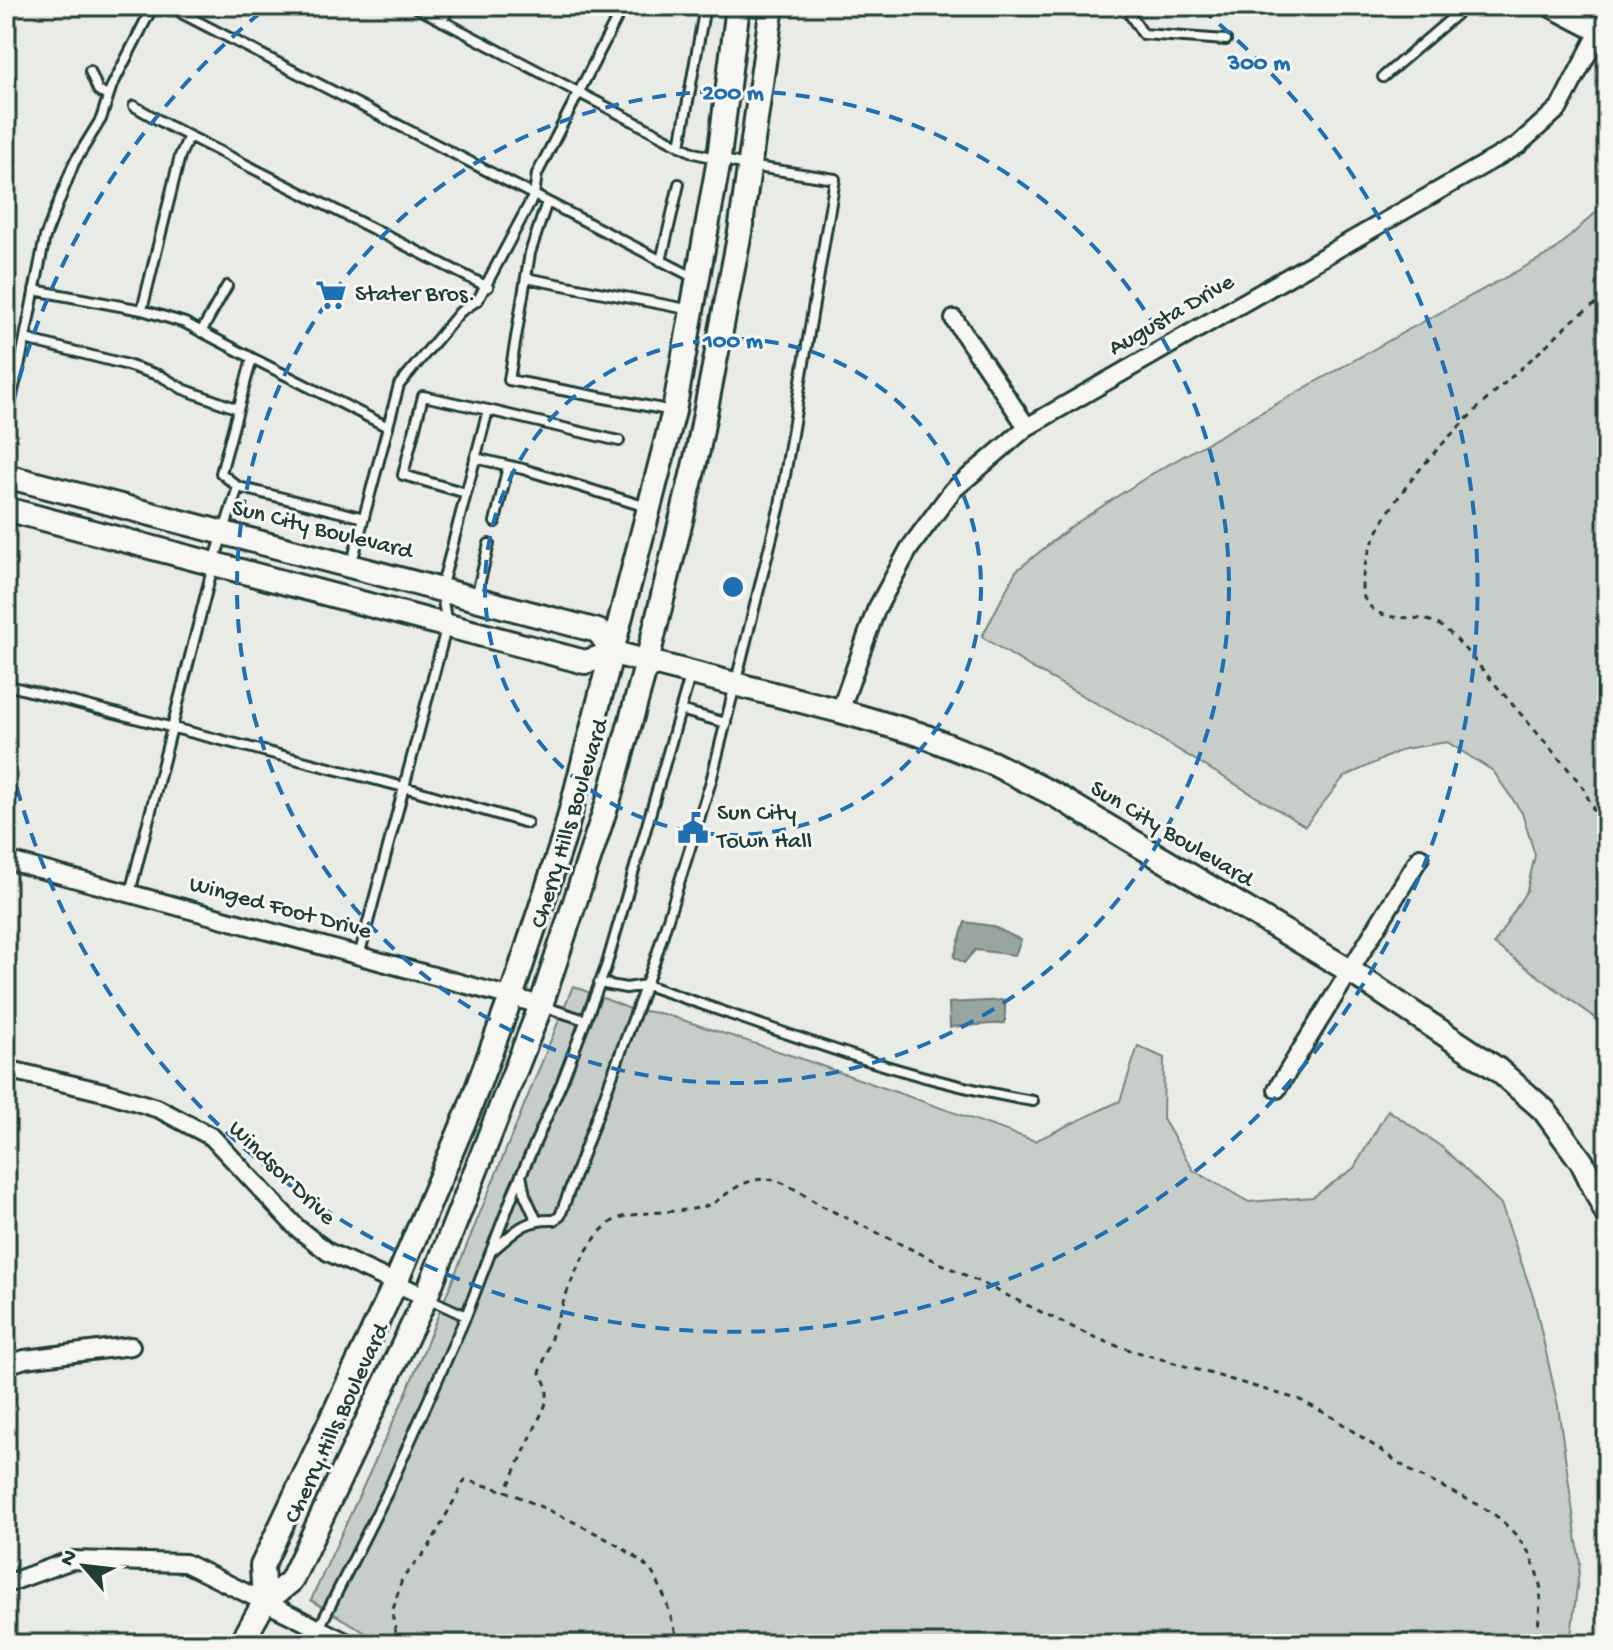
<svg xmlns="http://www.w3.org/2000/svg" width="1613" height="1650" viewBox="0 0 1613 1650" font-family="'Gochi Hand',sans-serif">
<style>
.green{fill:#c7cec9;stroke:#73867e;stroke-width:2}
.water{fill:#99a6a0;stroke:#687c75;stroke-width:2}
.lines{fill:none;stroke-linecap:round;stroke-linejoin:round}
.lane-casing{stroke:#1f3d34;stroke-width:14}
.street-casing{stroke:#1f3d34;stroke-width:22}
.secondary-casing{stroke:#1f3d34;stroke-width:28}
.path{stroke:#1f3d34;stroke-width:3;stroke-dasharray:6 6;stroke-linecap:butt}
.lane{stroke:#f6f6f2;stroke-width:8}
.street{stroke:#f6f6f2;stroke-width:16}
.secondary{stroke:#f6f6f2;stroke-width:22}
.ring{fill:none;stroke:#1f6fb2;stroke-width:4;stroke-dasharray:14 10}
.labels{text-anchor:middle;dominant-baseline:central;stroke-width:6;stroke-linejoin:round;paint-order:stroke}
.poi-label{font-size:24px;fill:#1f3d34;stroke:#f6f6f2;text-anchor:start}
.street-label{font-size:24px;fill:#1f3d34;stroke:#f6f6f2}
.centre{fill:#1f6fb2;stroke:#f6f6f2;stroke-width:4}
.ring-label{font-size:24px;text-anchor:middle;font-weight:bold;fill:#1f6fb2;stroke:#f6f6f2;stroke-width:6;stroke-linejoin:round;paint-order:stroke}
</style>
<rect width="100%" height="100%" fill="#e9ebe7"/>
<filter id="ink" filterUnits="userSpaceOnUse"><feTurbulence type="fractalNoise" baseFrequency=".0125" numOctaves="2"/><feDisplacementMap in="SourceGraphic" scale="16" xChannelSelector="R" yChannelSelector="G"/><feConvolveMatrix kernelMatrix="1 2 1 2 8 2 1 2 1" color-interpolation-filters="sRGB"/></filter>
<g filter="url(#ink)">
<path class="green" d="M1607,202V1033L1593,1016L1494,944L1527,890L1535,855L1522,813L1493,771L1447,742L1404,749L1344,777L1305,826L1147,731L1032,668L982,637L1016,571L1072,526L1150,475L1406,331L1554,251Z
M573,986L630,1009L664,1014L799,1058L1035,1141L1120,1101L1138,1046L1164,1058L1163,1119L1193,1170L1249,1202L1313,1197L1354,1168L1388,1110L1443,1148L1501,1204L1534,1299L1558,1406L1580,1563L1570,1644H365L369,1635L311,1600L405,1396Z"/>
<path class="water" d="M965,922L992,926L1021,940L1015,955L975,950L964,963L954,957Z
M1005,1000V1023L950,1027L949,1003Z"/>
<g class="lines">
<defs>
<path id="lane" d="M174,6L183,14L534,195L537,174L623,6
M414,6L694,153L750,166L835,179L780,505L711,781L655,960L560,1216L554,1220C524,1219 516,1231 493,1250
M1131,6V16L1143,34L1226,40
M442,21L450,6
M90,71L98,90L108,97
M1383,77L1466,6
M134,106L169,126L488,287
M680,146L705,6
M547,202L530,253L509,380L673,411
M661,261L679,184
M526,278L692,310
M34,290L142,310L185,323L252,358L221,473L238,487L214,562L130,893
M142,310L180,156L189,136
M201,332L227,286
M25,339L124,364L161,376L183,389L238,409
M252,358L388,427
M6,420L21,358L45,237L74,163L101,119L111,88L153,6
M475,458L523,469L647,507
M238,487L364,518
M466,493L403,475L423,396L488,410
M495,522L508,466
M351,566L399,385L460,312L478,300L534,195L697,279
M476,597L489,544
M6,685L404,787L359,956
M680,710L726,723
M527,823L404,787L447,625L441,589L488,410L619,441
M599,983L626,988L646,985C774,1028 900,1079 1033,1101
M542,1006L585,1020
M521,1175L525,1195L536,1219
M427,1298L466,1316
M319,1628L387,1493L466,1316L515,1189L562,1082L606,967L691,673"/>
<path id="street" d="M954,319L1027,427
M840,711L876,610L909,549L952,491L1027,427L1518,145L1559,108L1600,30
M6,860L541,1005
M6,1069L108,1093L159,1109L212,1137L297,1228L328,1252L426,1297
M1277,1089L1420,857
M6,1365L25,1359L131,1346
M6,1584L72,1560L185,1563L350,1644"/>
<path id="secondary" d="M1553,6L1607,34
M6,476L598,631L614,653
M6,509L585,662L614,653L840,711L919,734L992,763L1055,795L1350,971L1497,1069L1544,1110L1582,1162L1607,1214
M264,1603L262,1566L396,1282L469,1110L511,997L564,837L674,411L718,165L738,6
M241,1644L264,1603L291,1581L426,1297L541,1005L611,792L647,662L698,450L740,232L772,6"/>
</defs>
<use href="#lane" class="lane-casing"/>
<use href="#street" class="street-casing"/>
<use href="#secondary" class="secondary-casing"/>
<path class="path" d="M1607,299C1580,309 1557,336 1536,355C1480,405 1377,495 1364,571C1362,580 1360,593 1366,601C1380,623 1406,615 1427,620C1440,623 1448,631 1457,640L1581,784L1592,806L1607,847
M398,1644L392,1613L402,1579L429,1547L465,1480L506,1491
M680,1644C671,1622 666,1593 653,1574C632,1544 542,1508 506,1491L545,1406C549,1392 547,1385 540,1373C553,1334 577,1240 615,1220C634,1210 681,1214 706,1206C717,1203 726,1193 737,1187C775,1166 795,1192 826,1208L1089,1335L1117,1346L1300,1400L1334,1418L1412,1472L1481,1506L1499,1518L1515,1534L1530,1554L1537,1574L1541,1589L1537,1644"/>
<use href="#lane" class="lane"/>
<use href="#street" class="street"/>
<use href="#secondary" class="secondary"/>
</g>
</g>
<g class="ring">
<circle cx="733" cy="587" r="248"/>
<circle cx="733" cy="587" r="496"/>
<path d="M7 426A744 744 0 0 1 265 9M1201 9A744 744 0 1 1 7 748"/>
</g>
<defs>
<symbol id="supermarket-bare" viewBox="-9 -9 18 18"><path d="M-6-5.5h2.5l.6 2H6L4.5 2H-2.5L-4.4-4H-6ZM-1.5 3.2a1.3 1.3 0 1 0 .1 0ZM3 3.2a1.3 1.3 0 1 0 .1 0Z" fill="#1f6fb2" stroke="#f6f6f2" stroke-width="2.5" paint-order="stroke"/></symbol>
<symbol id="civic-bare" viewBox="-9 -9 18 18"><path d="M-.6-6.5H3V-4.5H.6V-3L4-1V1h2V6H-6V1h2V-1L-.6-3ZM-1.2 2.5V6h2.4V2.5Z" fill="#1f6fb2" stroke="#f6f6f2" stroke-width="2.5" paint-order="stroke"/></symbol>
</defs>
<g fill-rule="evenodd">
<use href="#supermarket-bare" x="309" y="273" width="44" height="44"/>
<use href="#civic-bare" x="671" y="806" width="44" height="44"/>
</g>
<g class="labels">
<g class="poi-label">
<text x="355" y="295">Stater Bros.</text>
<text x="717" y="814">Sun City<tspan x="717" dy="28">Town Hall</tspan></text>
</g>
<g class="street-label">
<text transform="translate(1172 316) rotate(-30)">Augusta Drive</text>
<text transform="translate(322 531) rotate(14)">Sun City Boulevard</text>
<text transform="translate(571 824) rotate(-73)">Cherry Hills Boulevard</text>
<text transform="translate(1171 835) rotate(31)">Sun City Boulevard</text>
<text transform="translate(280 909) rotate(15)">Winged Foot Drive</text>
<text transform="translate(281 1174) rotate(44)">Windsor Drive</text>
<text transform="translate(338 1424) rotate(-65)">Cherry Hills Boulevard</text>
</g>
</g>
<circle cx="733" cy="587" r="12" class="centre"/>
<g class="ring-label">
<text x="1259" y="69">300 m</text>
<text x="733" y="99">200 m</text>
<text x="733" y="347">100 m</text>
</g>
<rect width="1613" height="1650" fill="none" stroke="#f6f6f2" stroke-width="32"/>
<rect x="16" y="16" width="1581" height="1618" fill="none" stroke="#1f3d34" stroke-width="3" filter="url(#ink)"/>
<g transform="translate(84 1566) rotate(298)" stroke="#f6f6f2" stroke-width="6" paint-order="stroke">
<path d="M0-6L14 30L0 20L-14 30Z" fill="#1f3d34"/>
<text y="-12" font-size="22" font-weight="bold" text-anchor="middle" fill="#1f3d34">N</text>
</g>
</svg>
